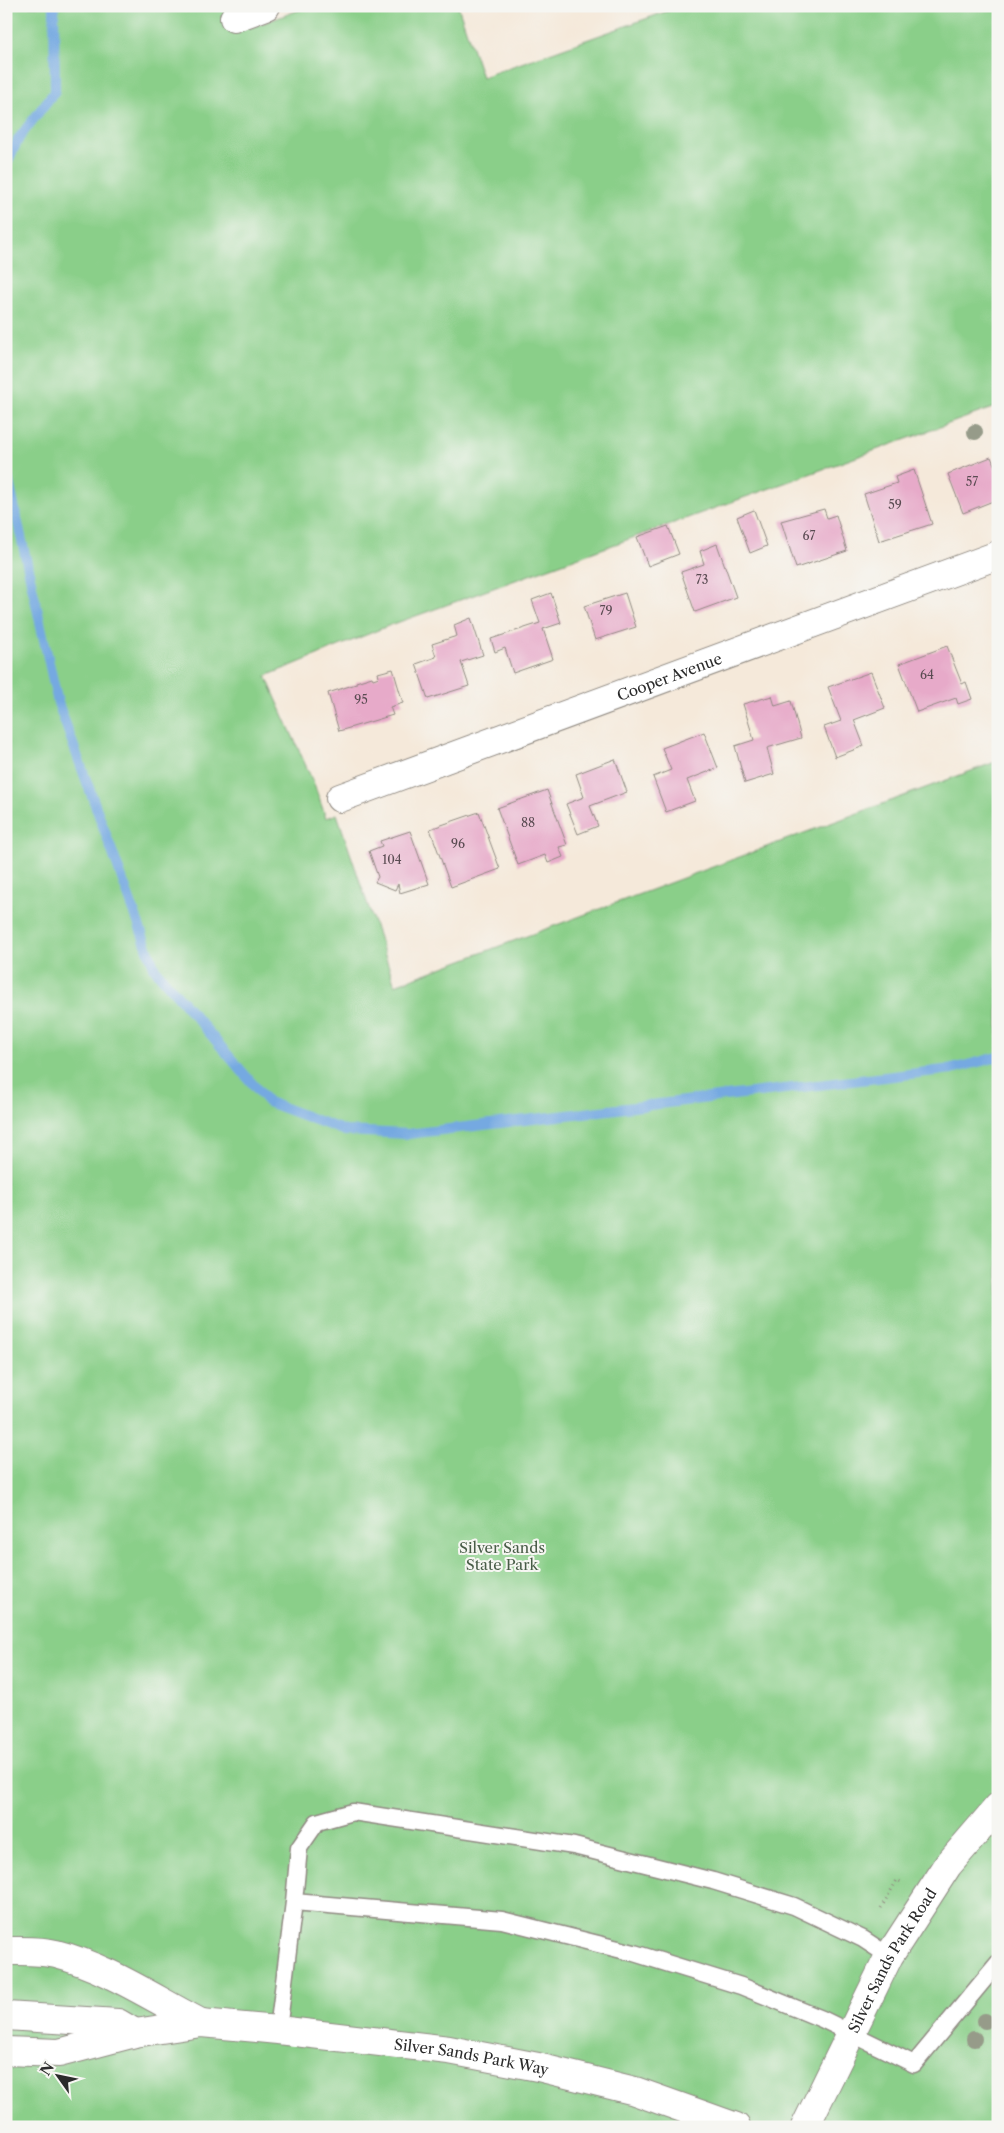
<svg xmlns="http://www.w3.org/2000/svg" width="1004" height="2133" viewBox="0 0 1004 2133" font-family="'Libre Caslon Text',serif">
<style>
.green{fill:#8acf89;stroke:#5a7d5a}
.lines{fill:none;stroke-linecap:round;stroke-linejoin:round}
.stream{stroke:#74a9e1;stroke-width:10}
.building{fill:#e7aac9}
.lane-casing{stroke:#908a82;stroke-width:19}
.street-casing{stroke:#908a82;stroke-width:30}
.path{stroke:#908a82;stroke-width:3;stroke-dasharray:1 4;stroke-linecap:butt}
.lane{stroke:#fff;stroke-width:16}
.street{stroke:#fff;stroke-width:28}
.tree{fill:#969b89}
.labels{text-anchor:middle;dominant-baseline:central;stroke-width:4;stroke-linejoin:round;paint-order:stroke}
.number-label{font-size:12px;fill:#5a4b52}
.street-label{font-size:15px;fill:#2b2b2b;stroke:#f6f6f2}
.park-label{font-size:15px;fill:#485c47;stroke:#f6f6f2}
</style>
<rect width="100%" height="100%" fill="#f6f6f2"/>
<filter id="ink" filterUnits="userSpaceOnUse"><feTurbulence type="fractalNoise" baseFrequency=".02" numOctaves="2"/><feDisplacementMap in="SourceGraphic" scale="10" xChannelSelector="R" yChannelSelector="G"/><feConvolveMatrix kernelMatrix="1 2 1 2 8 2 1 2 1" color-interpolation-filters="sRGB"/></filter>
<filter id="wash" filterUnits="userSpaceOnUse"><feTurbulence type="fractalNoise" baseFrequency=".0096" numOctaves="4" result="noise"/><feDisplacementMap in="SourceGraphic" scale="20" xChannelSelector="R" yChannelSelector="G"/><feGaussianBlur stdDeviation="1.12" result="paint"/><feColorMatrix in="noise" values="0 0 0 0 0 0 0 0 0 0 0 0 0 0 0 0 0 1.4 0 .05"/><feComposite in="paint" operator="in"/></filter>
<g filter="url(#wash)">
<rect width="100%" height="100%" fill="#f5e9da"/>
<path class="green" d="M6,6H241L250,28L310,6H458L482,77L682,6H998V406L388,626L266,676L314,784L326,818L337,814L395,985L998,761V2127H6Z"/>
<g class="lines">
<path class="stream" d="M6,165L19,138L55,91L54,6
M6,469L58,703L155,969L268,1102L345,1131L408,1134L952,1069L998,1057"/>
</g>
<g id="blocks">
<path class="building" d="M991,457L998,474V499L963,513L948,474Z
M914,470L932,524L879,541L864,494L897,483L895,477Z
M824,509L827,518L836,515L847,551L796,568L781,521Z
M754,510L767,546L750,553L737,517Z
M668,526L679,554L648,566L637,537Z
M717,544L736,597L695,612L681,572L704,564L700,551Z
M551,593L561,623L543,629L553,659L513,673L505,648L495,652L491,639L540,623L532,600Z
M625,593L636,627L595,640L584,606Z
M471,618L483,655L461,662L469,686L428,699L416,664L436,657L432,644L457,636L454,625Z
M947,646L962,684L966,682L972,699L958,704L956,698L917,712L899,664Z
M393,669L403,703L390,707L393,715L339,731L328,693L356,684V682L372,677L373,679L379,677L378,673Z
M871,672L885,708L854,720L864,746L835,757L824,727L841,721L828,687Z
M772,696L775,706L791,701L801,738L767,748L774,774L745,783L735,746L754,740L743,704Z
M704,732L718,768L687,780L695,801L666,812L653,777L671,770L662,748Z
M615,759L627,792L590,806L598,826L578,834L566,804L584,797L576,774Z
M547,790L567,845L559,847L563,857L548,863L545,855L518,865L497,808Z
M479,812L500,869L451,887L430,829Z
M410,831L429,884L400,893L398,884L395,890L375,882L378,877L369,851L382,846L380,841Z"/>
</g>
</g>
<g filter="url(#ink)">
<use href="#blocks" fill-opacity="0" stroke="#908a82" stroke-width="1"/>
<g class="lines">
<defs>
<path id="lane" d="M294,1902L502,1920L634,1953L741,1986L822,2019L914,2064L998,1963
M278,2030L294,1902L299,1848L317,1822L353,1812L574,1846L713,1881L794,1906L863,1939L889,1956"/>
<g id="street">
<path d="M234,18L266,6"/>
<path id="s1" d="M340,798L998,555"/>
<path d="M6,1951C23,1951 40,1950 56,1954C107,1967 154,1999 201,2023"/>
<path d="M6,2016L118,2023L135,2033"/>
<path id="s2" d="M6,2051L59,2053L135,2033L201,2023L278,2030L449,2050L538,2067L635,2091L736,2127"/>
<path id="s3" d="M805,2127L889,1956L948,1865L998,1807"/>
</g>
</defs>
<use href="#lane" class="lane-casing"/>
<use href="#street" class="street-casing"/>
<path class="path" d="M881,1908L897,1880L901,1882"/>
<use href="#lane" class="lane"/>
<use href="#street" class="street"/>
</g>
<g class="tree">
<circle cx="975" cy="432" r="8"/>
<circle cx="985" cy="2021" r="8"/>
<circle cx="974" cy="2039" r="8"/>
</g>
</g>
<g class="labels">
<g class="number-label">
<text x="972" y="481">57</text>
<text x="895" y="504">59</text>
<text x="809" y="535">67</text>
<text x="702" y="579">73</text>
<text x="606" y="610">79</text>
<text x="927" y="674">64</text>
<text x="361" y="699">95</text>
<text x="528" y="822">88</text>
<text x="458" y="843">96</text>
<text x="392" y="859">104</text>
</g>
<g class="street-label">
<text stroke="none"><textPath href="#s1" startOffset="351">Cooper Avenue</textPath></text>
<text stroke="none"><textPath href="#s3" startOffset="188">Silver Sands Park Road</textPath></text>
<text stroke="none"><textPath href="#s2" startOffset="471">Silver Sands Park Way</textPath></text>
</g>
<g class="park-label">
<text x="502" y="1547">Silver Sands<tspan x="502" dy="17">State Park</tspan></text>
</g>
</g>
<rect width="1004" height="2133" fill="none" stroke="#f6f6f2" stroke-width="25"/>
<g transform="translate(58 2076) rotate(303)" stroke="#f6f6f2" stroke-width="4" paint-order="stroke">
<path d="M0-4L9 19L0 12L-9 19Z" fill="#2b2b2b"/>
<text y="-8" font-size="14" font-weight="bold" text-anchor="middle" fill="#2b2b2b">N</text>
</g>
</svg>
